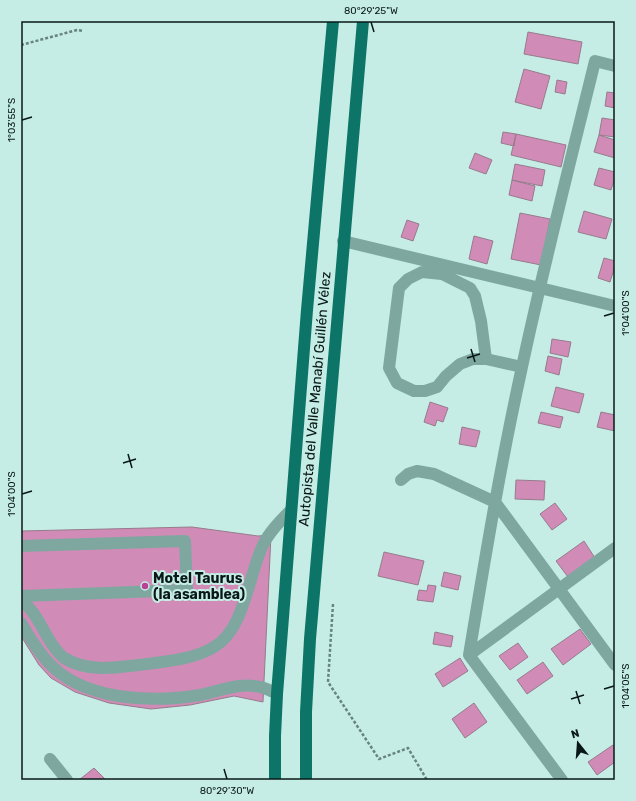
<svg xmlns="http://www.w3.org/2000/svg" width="636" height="801" viewBox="0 0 636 801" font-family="Rubik,sans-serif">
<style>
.building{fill:#d18bb7;stroke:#977b8c}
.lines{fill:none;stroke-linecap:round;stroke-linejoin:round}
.path{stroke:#68847f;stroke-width:2.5;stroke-dasharray:3 2;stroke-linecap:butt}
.minor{stroke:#7ea7a0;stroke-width:12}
.major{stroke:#0d7468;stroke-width:12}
.ticks{fill:none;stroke:#091816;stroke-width:1.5}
.poi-dot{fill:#ba4296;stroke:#c5ede5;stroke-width:1.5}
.labels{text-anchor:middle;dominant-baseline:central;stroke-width:4;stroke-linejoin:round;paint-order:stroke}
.street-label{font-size:14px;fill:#091816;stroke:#c5ede5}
.poi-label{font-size:14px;font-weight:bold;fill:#091816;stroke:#c5ede5;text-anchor:start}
.neatline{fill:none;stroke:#091816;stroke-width:1.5}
.ticks-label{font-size:10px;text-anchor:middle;fill:#091816}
</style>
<rect width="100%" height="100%" fill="#c5ede5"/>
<path class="building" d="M528,32L582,42L578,64L524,54Z
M524,69L550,76L541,109L515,102Z
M557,80L567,82L565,94L555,92Z
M607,92L615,93V108L605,106Z
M602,118L615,120V137L599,135Z
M503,132L516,134L514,146L501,143Z
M516,134L566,145L561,167L511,155Z
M599,135L615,140V158L594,152Z
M475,153L492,160L486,174L469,168Z
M515,164L545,170L542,186L512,180Z
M599,168L615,172V177L611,190L594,185Z
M512,180L535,186L532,201L509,195Z
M584,211L612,219L606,239L578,232Z
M520,213L550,219L541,265L511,259Z
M407,220L419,224L413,241L401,237Z
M474,236L493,241L487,264L469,259Z
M604,258L615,261V266L610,282L598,278Z
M552,339L571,342L568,357L550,353Z
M548,356L562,359L559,375L545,371Z
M556,387L584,394L579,413L551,406Z
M430,402L448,408L443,422L437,420L435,426L424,422Z
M541,412L563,417L560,428L538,423Z
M601,412L615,415V431L597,427Z
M462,427L480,431L476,447L459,444Z
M516,480L545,481L544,500L515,499Z
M555,503L567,519L552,530L540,514Z
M192,527L258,536L271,535L263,702L234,696L190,705L151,709L109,703L75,692L51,678L39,665L21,636V531Z
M584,541L595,558L568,577L556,561Z
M384,552L424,561L418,585L378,576Z
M444,572L461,576L458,590L441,586Z
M428,585L436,586L433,602L417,600L419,590L427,591Z
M580,629L591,644L563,665L551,649Z
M435,632L453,636L451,647L433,644Z
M518,643L528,657L510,670L499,656Z
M460,658L468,671L443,687L435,674Z
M543,662L553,676L527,694L517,680Z
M474,703L487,722L465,738L452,719Z
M613,745L615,748V762L597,775L588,762Z
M94,768L106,780H79Z"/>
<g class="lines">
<path class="path" d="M21,45L77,30L83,31
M333,604L328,682L379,759L408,748L427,780"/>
<path class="minor" d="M343,241L615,306
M486,359L481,321L475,296L470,288L442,274L422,272L408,279L399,288L389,368L397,383L414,391H425L437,387L446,376L460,364L473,359H486L522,367
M401,480L408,474L417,471L434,474L495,502L615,665
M21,546L185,541L187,590L21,596
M21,600C36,611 43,632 54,647C57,651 60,655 64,658C87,672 113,668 138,665C162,662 193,660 214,647C245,629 248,576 263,545C269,532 281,520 291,510
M21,623C29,636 37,650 47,661C82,701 152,703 200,695C220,691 239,682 260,687C266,688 271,691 277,694
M469,655L615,548
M50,759L67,780
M562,780L469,655C485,558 501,462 522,367C544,264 570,163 595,61L615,66"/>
<path class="major" d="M275,780V736L277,694L307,310L333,21
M306,780V712L310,639L363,21"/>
</g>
<path class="ticks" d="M371,22L374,32M22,120L32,117M604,316L614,313M471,349L475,362M467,358L480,354M128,454L132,468M123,463L136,459M22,494L32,491M604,689L614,686M576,691L580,704M571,699L584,695M224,769L227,779"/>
<circle class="poi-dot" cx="145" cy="586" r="4"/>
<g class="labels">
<g class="street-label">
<text transform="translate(315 399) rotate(-85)">Autopista del Valle Manabí Guillén Vélez</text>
</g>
<g class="poi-label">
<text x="153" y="578">Motel Taurus<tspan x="153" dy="16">(la asamblea)</tspan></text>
</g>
</g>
<rect width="636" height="801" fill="none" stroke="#c5ede5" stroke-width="44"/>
<g transform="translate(578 743) rotate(343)" stroke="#c5ede5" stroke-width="3" paint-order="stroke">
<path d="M0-3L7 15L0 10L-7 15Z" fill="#091816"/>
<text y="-6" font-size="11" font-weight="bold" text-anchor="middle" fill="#091816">N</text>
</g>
<rect x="22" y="22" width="592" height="757" class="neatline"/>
<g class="ticks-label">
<text x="371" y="14">80°29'25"W</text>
<text transform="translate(11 120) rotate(-90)" y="4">1°03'55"S</text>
<text transform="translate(625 313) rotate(-90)" y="4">1°04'00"S</text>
<text transform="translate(11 494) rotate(-90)" y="4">1°04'00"S</text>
<text transform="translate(625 686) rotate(-90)" y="4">1°04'05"S</text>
<text x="227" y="794">80°29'30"W</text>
</g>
</svg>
